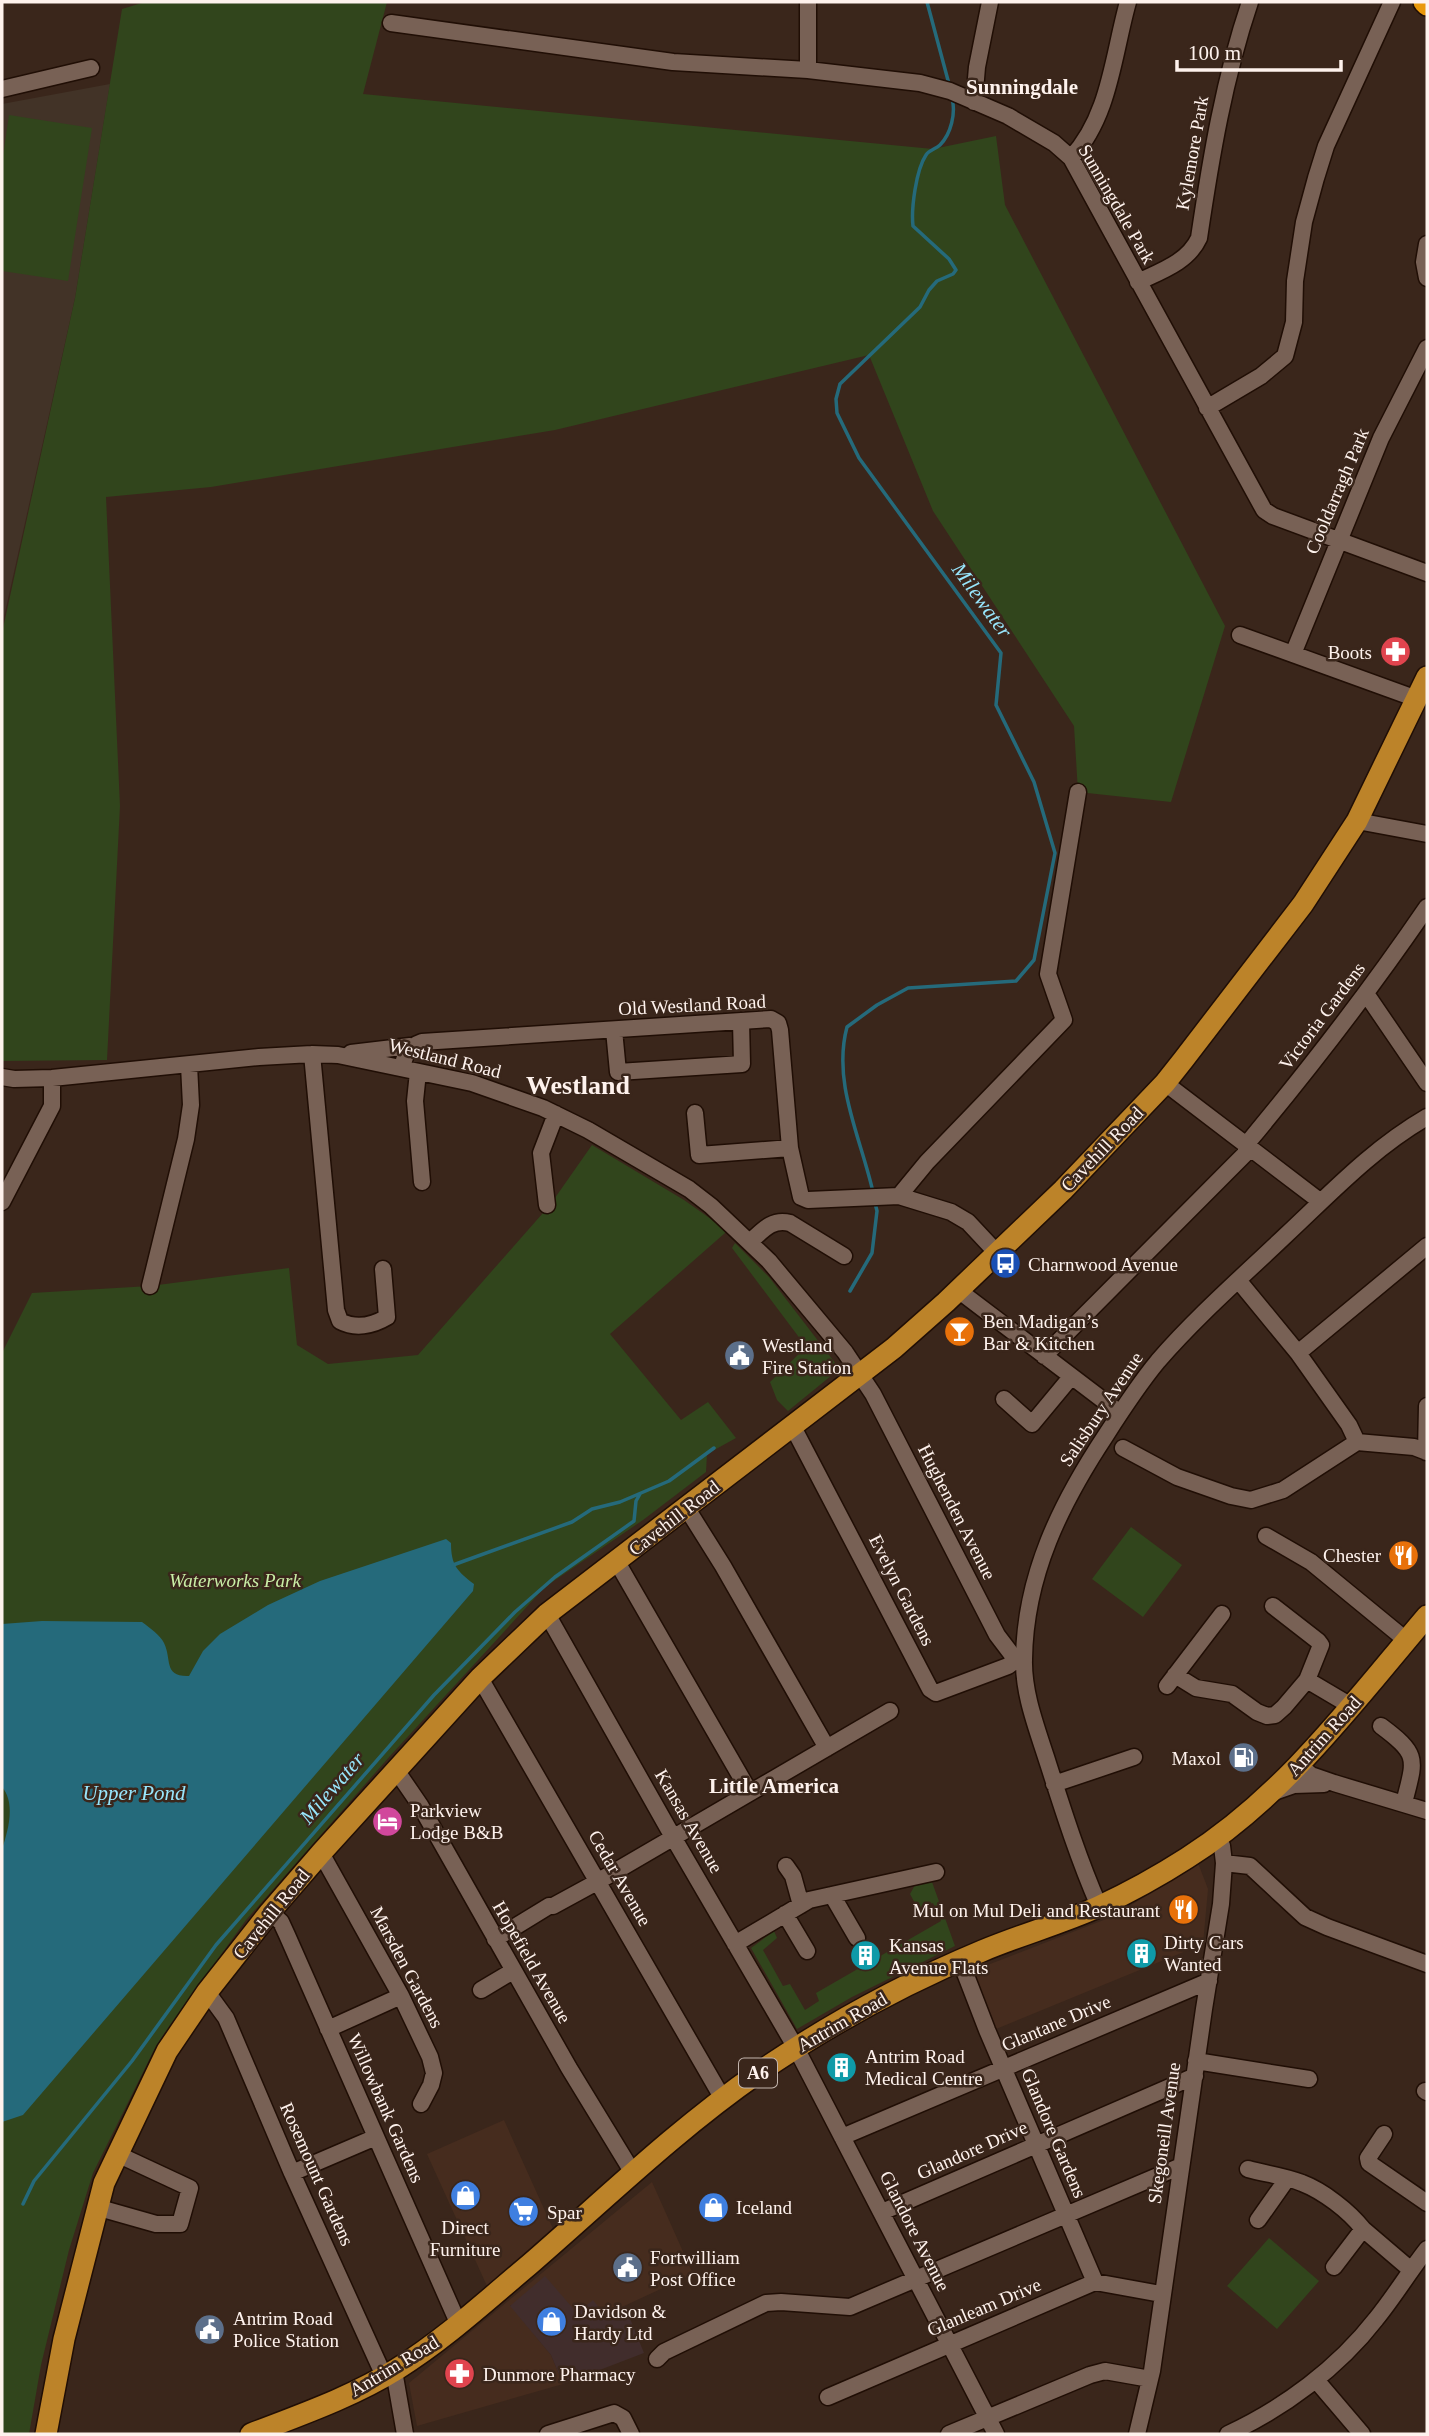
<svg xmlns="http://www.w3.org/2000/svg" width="1429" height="2436" viewBox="0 0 1429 2436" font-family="Georgia,serif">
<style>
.built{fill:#462c1e}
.industrial{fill:#412d2c}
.education{fill:#423327}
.green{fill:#31451c}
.water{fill:#256a7b}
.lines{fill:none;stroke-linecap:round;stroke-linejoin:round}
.stream{stroke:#256a7b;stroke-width:3.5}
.minor-casing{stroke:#200e05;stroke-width:19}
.major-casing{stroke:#200e05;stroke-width:24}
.highway-casing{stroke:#200e05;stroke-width:24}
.minor{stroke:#786155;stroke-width:16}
.major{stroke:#bc8329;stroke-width:21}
.highway{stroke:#e9990b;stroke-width:21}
.labels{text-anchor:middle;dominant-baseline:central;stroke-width:5;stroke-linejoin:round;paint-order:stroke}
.shield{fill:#3a261b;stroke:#c3b5ae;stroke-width:2}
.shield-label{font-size:18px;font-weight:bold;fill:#fef2ed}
.street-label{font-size:19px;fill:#fef2ed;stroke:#3a261b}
.poi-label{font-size:19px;fill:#fef2ed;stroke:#3a261b;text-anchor:start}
.park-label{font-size:19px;font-style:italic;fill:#c9eea6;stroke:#3a261b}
.neighbourhood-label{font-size:21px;font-weight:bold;fill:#fef2ed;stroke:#3a261b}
.water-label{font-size:21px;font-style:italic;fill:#98e6fc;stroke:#3a261b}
.district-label{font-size:26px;font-weight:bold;fill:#fef2ed;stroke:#3a261b}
</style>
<rect width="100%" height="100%" fill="#3a261b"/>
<path class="built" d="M1198,1863L1208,1889L1203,1944L996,2029L972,1971L1114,1916Z
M504,2120L554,2231L487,2286L427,2154Z
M652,2182L693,2274L609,2313L601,2310L577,2314L510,2305L551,2355L563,2384L417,2426L409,2383Z"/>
<path class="industrial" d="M545,2276L577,2313L593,2300L601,2310L609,2313L625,2306L644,2353L563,2384L551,2355L510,2306Z"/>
<path class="education" d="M110,84L75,298L2,626V104Z"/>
<path class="green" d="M145,2H387L363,94L933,149L996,136L1005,205L1225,626L1171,802L1078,792L1074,726L933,511L869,355L555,430L211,487L106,497L120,806L107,1060L2,1061V633L75,298L122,9Z
M9,115L92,128L68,281L2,271V163Z
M592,1145L684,1200L725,1229V1233L610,1334L681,1420L708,1402L736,1438L707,1454L706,1472L643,1520L545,1587L390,1756L246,1920L170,2025L156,2046L93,2173L69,2250L41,2365L29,2434H2V1353L32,1293L150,1286L289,1268L297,1345L328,1364L418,1355L550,1205Z
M735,1243L769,1277L836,1364L837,1371L788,1411L777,1400L770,1382L803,1350L801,1340L732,1248Z
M1131,1527L1182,1565L1143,1617L1092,1579Z
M932,1882L955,1946L852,1997L797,2029L751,1948L774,1931L777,1938L763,1950L783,1986L790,1984L805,2010L819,2001L816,1993L941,1921L933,1903L918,1909L910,1894L915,1885Z
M1269,2238L1319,2281L1277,2329L1227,2286Z"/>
<path class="water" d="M446,1539L451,1543C451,1565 457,1571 474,1584L473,1591L23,2115L2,2122V1849C8,1831 16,1803 2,1787V1624L42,1621L142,1622C150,1628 160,1635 164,1643C172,1659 163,1677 189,1676L203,1651L220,1634L268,1605L320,1581Z"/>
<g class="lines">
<path class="stream" d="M927,2L949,84
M873,1192C861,1138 832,1083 847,1027L877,1005L908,988L1016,981L1034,960L1055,853L1034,782L996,705L1001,653L859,458L837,413L836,399L840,384L920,307L929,290L937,281L953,274L956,270L949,259L913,226C911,209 916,170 926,155C929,150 936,149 940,145C951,134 956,113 952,98
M850,1291L872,1253L877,1211L875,1203
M453,1565L572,1522L592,1509L620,1502L669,1481L714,1448
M23,2204L34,2181L132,2061L216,1945L434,1695L515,1612L555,1577L634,1521L636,1501L640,1494"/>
<defs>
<path id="minor" d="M808,2V70
M391,23L673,62L808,70L920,83L950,91L1008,116L1054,143L1071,158L1264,510L1273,516L1427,573
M2,89L91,68
M974,102L977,67L990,2
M1071,158C1110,116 1113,55 1128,2
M1427,244L1424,262L1427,278
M1138,282C1161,271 1188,262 1199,238C1211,157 1224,79 1250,2
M1207,408L1261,376L1285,356L1294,322L1295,281L1304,222L1316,178L1326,146L1392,2
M1240,635L1417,699
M1293,654L1381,438L1427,348
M1357,821L1427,834
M1367,995L1427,1083
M614,1030L618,1072L742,1064L741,1021
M351,1053L410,1046
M312,1054L336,1310L340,1321C355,1329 372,1326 387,1317L383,1269
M402,1068C405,1054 408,1047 422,1042L771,1019L778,1023L780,1030L790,1148L801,1197L808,1200L899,1196L951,1212L968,1222L997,1253
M418,1072L415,1101L422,1182
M2,1077L14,1079L52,1078L259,1057L312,1054L338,1055L472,1083L543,1108L588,1130L689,1189L711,1206L769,1261L845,1352L873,1394L997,1635L1016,1660L1024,1661
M1165,1083L1321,1202
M695,1113L699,1155L790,1148
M899,1196L927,1162L1064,1020L1048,974L1078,792
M2,1202L52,1106V1078
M547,1205L541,1153L556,1114
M750,1242C762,1231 772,1218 790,1223L844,1256
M1238,1280L1298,1353L1349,1425L1357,1442
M150,1286L186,1139L191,1105L189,1065
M958,1290L1120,1413
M1298,1353L1427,1246
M1044,1356L1246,1153V1146L1250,1140C1314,1063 1371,989 1427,907
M1004,1399L1032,1424L1071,1377
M793,1427L930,1689L936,1693L1008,1666L1016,1660
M1123,1448L1177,1477L1231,1496L1251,1500L1283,1490L1357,1442L1414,1447L1427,1452
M1426,1452L1427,1406
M686,1507L723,1566L827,1748
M1266,1536L1311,1562L1406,1640
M617,1562L749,1791
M1273,1606L1318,1641L1321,1645L1307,1680
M547,1614L673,1837L796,2048L996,2434
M1175,1675L1196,1688L1232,1694L1257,1712L1267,1716L1275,1715L1284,1707L1307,1680L1351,1706
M480,1678L723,2099
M1167,1686L1222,1614
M1381,1726C1420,1755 1415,1759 1404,1803
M1300,1766L1311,1775L1334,1783L1427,1811
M396,1770L420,1805L569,2068L633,2173
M1054,1784L1134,1757
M1274,1792L1294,1785L1324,1784
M321,1853L401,1996L430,2057L434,2073L431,2085L421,2104
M1224,1863L1250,1866L1305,1917L1327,1927L1427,1964
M786,1866L793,1876L801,1905
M832,1895L857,1938
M1099,1906C1078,1858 1062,1807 1046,1757C1036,1726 1023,1692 1024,1659C1025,1575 1061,1503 1106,1435C1122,1410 1139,1384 1158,1361C1197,1316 1243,1276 1286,1235C1332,1192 1372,1149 1427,1117
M270,1912L281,1922L287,1935L459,2325
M785,1914L807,1951
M495,1939L549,1906H553L597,1882L890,1711
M735,1944L809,1900L936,1872
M960,1960L987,2030L1095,2282
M481,1990L513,1971
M207,1992L226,2018L292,2173L384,2376
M328,2029L401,1996
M1196,2061L1309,2079
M1425,2091L1427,2092
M1384,2134L1368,2158L1369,2163L1427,2203
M842,2137L1209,1981
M1248,2169C1266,2174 1285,2176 1302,2183C1323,2191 1349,2211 1363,2229L1411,2270
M292,2173L376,2137
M96,2207L156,2224H180L190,2188L117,2154
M882,2212L1195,2076
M1258,2220L1287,2179
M1334,2267L1363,2229
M657,2359L664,2352L766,2303L781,2302L850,2307L1181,2166
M394,2371L405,2434
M1316,2380L1362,2434
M828,2397L1095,2282L1161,2294
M548,2434L614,2413L623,2418L631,2434
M949,2434L1090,2375L1105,2371L1150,2379
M1137,2434L1152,2371L1204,2009L1221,1904L1224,1863L1222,1846L1217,1838
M1228,2434C1284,2408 1338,2368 1376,2319C1394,2297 1409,2272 1427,2249"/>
<path id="major" d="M46,2434L64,2339L104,2183L167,2051L207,1992L270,1912L321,1853L480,1678L547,1614L894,1348L946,1302L1063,1190L1165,1083L1184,1059L1303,904L1357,821L1427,677
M251,2434C300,2415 352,2397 397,2369C445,2339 486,2301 529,2265C604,2200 676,2130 758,2073C828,2025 903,1984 982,1951C1020,1935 1060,1924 1098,1907C1128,1893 1159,1876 1187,1858C1285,1796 1353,1703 1427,1616"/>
<path id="highway" d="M1424,2L1427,5"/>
</defs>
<use href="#minor" class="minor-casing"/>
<use href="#major" class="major-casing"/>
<use href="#highway" class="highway-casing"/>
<use href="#minor" class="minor"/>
<use href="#major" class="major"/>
<use href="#highway" class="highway"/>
</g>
<defs>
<symbol id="pharmacy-disc" viewBox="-11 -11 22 22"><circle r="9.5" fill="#e0444e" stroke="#3a261b"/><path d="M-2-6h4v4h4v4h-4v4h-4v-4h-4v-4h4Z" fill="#fff"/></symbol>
<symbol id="bus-disc" viewBox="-11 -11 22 22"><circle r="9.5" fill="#1a4fb4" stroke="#3a261b"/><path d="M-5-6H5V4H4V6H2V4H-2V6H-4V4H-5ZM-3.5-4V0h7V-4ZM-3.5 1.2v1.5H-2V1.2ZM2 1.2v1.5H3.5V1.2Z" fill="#fff"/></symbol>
<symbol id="bar-disc" viewBox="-11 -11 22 22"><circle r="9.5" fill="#e8710a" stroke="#3a261b"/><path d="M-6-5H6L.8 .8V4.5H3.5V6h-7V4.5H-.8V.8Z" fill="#fff"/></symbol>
<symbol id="civic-disc" viewBox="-11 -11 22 22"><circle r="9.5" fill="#5c6f8a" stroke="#3a261b"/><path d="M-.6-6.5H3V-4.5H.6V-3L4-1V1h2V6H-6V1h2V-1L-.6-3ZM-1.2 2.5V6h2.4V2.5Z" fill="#fff"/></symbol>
<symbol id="restaurant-disc" viewBox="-11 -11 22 22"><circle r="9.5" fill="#e8710a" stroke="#3a261b"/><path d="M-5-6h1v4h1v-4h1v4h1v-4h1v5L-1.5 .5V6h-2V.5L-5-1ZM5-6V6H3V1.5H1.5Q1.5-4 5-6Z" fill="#fff"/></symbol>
<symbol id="fuel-disc" viewBox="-11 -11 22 22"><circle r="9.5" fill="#5c6f8a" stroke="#3a261b"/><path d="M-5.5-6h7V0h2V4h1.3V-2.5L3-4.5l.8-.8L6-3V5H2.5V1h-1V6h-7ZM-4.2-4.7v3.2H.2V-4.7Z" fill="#fff"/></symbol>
<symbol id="hotel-disc" viewBox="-11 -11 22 22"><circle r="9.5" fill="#d1479c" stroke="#3a261b"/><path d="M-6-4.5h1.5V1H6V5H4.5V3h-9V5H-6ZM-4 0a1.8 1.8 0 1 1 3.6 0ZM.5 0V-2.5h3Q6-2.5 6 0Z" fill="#fff"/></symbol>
<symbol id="building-disc" viewBox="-11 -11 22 22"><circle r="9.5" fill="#0f9aa8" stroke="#3a261b"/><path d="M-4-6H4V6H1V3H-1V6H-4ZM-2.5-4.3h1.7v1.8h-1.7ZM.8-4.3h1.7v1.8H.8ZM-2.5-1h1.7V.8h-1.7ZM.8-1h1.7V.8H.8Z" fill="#fff"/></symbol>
<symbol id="shop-disc" viewBox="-11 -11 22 22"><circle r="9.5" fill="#3f7fe0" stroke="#3a261b"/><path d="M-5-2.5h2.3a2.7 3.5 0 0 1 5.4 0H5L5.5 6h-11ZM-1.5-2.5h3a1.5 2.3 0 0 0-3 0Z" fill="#fff"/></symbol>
<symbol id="supermarket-disc" viewBox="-11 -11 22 22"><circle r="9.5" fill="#3f7fe0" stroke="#3a261b"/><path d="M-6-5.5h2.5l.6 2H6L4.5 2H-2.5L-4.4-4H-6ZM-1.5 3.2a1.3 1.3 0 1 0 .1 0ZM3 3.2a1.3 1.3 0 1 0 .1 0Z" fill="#fff"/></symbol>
</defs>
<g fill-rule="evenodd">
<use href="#pharmacy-disc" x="1378" y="634" width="35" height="35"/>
<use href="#bus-disc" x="988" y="1246" width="35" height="35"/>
<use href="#bar-disc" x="942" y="1314" width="35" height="35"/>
<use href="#civic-disc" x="722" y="1338" width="35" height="35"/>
<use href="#restaurant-disc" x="1386" y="1538" width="35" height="35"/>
<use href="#fuel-disc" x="1226" y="1740" width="35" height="35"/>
<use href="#hotel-disc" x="370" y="1804" width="35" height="35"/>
<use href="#restaurant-disc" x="1166" y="1892" width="35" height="35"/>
<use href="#building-disc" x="1124" y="1936" width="35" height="35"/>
<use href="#building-disc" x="848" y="1938" width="35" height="35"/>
<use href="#building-disc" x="824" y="2050" width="35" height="35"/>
<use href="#shop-disc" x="448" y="2178" width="35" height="35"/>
<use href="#shop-disc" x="696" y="2190" width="35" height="35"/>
<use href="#supermarket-disc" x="506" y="2194" width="35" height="35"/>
<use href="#civic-disc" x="610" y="2250" width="35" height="35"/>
<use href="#shop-disc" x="534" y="2304" width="35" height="35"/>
<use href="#civic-disc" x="192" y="2312" width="35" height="35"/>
<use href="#pharmacy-disc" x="442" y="2356" width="35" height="35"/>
</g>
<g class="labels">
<rect class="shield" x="739" y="2058.5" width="38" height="29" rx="5"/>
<g class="shield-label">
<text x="758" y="2073">A6</text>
</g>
<g class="street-label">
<text transform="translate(1192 153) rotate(-80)">Kylemore Park</text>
<text transform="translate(1117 204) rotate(60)">Sunningdale Park</text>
<text transform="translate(1337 491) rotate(-67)">Cooldarragh Park</text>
<text transform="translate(692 1005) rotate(-3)">Old Westland Road</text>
<text transform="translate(1322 1016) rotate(-53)">Victoria Gardens</text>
<text transform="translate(445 1058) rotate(14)">Westland Road</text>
<text transform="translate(1102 1149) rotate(-46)">Cavehill Road</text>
<text transform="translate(1101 1409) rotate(-56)">Salisbury Avenue</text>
<text transform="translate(957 1512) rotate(63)">Hughenden Avenue</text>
<text transform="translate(674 1518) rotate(-38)">Cavehill Road</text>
<text transform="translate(902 1590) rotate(63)">Evelyn Gardens</text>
<text transform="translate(1324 1736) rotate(-48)">Antrim Road</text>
<text transform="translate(689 1821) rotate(60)">Kansas Avenue</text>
<text transform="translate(620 1878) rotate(60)">Cedar Avenue</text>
<text transform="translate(271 1914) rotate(-51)">Cavehill Road</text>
<text transform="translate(532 1962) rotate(60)">Hopefield Avenue</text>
<text transform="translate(407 1967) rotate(62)">Marsden Gardens</text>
<text transform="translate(842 2022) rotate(-30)">Antrim Road</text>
<text transform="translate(1056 2023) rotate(-23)">Glantane Drive</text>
<text transform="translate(386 2108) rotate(66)">Willowbank Gardens</text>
<text transform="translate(1054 2133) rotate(67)">Glandore Gardens</text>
<text transform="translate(1164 2133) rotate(-82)">Skegoneill Avenue</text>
<text transform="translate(972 2150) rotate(-24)">Glandore Drive</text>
<text transform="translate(317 2174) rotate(66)">Rosemount Gardens</text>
<text transform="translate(915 2231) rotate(63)">Glandore Avenue</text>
<text transform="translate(984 2307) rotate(-23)">Glanleam Drive</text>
<text transform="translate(394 2366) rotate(-31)">Antrim Road</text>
</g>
<g class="poi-label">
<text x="1372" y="652" text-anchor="end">Boots</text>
<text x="1028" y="1264">Charnwood Avenue</text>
<text x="983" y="1321">Ben Madigan’s<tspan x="983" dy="22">Bar &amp; Kitchen</tspan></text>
<text x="762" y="1345">Westland<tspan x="762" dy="22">Fire Station</tspan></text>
<text x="1381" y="1555" text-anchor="end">Chester</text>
<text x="1221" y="1758" text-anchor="end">Maxol</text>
<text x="410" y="1810">Parkview<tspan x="410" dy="22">Lodge B&amp;B</tspan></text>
<text x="1160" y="1910" text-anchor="end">Mul on Mul Deli and Restaurant</text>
<text x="1164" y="1942">Dirty Cars<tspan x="1164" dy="22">Wanted</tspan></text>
<text x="889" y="1945">Kansas<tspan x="889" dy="22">Avenue Flats</tspan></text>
<text x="865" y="2056">Antrim Road<tspan x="865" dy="22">Medical Centre</tspan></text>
<text x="736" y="2207">Iceland</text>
<text x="547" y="2212">Spar</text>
<text x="465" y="2227" text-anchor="middle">Direct<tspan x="465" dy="22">Furniture</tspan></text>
<text x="650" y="2257">Fortwilliam<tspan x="650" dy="22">Post Office</tspan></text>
<text x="574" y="2311">Davidson &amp;<tspan x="574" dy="22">Hardy Ltd</tspan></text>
<text x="233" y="2318">Antrim Road<tspan x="233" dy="22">Police Station</tspan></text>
<text x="483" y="2374">Dunmore Pharmacy</text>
</g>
<g class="park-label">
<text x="235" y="1580">Waterworks Park</text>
</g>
<g class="neighbourhood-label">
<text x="1022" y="87">Sunningdale</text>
<text x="774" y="1786">Little America</text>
</g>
<g class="water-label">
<text transform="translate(982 600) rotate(54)">Milewater</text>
<text transform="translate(332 1788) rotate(-49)">Milewater</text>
<text x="134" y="1793">Upper Pond</text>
</g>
<g class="district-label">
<text x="578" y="1085">Westland</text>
</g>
</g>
<rect width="1429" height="2436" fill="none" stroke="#fef2ed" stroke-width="7"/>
<path d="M1177 60v10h164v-10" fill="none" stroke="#fef2ed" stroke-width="3.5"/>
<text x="1188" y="60" font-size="21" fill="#fef2ed" stroke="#3a261b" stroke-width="5" paint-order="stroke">100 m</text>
</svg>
